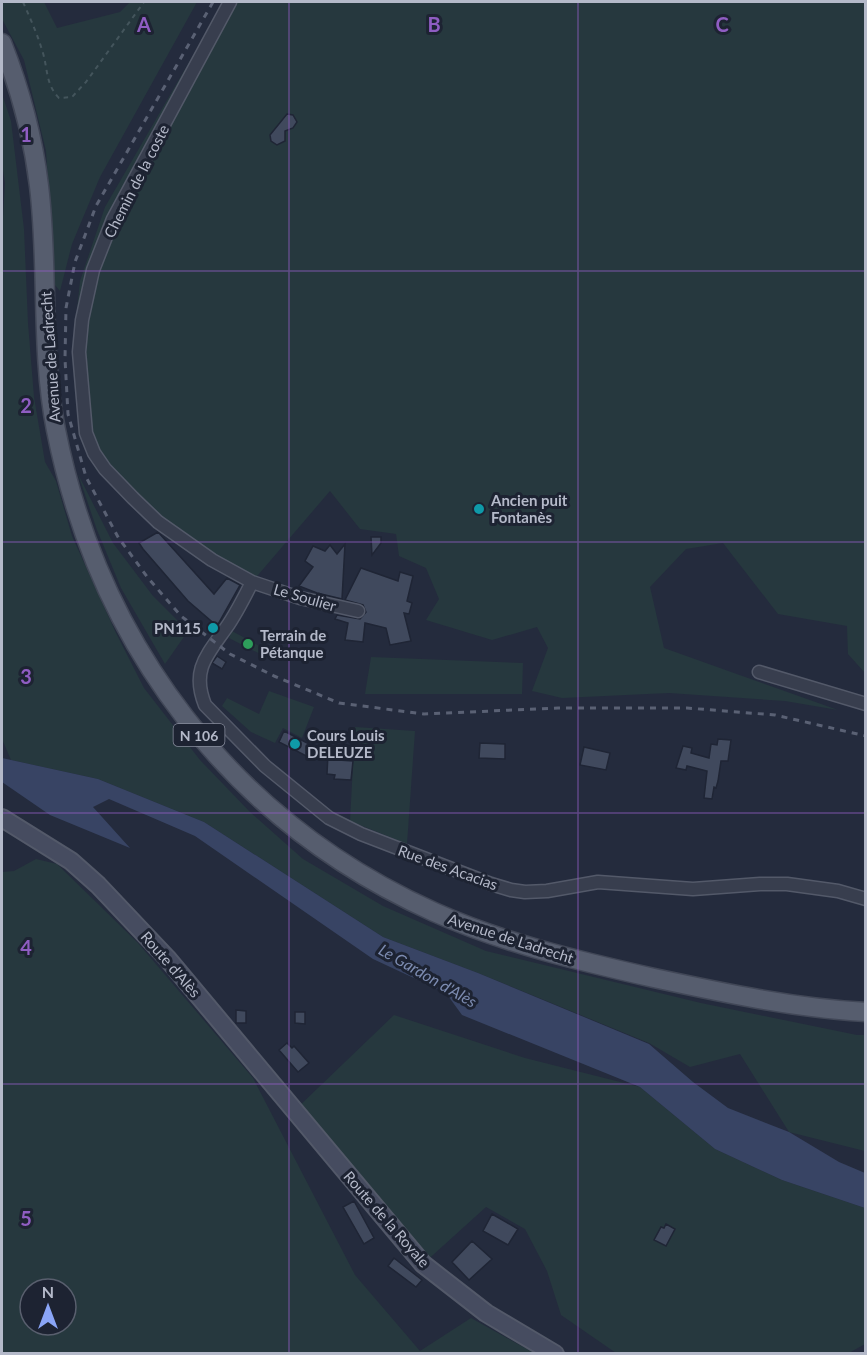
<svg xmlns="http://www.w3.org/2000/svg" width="867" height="1355" viewBox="0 0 867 1355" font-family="Lato,sans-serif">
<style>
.green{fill:#26383e;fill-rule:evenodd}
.water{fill:#384464}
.building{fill:#40495d;stroke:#1f2535;stroke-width:1.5}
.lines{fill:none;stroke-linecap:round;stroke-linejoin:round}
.minor-casing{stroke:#535969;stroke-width:15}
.secondary-casing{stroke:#535969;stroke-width:20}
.primary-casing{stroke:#414757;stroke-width:21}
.path{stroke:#44555c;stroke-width:2;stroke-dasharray:4.5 4.5;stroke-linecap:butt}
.minor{stroke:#383e4e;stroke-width:12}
.secondary{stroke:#464c60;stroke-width:16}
.primary{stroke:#565d6e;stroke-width:18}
.rail{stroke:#5a6174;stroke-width:3;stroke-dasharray:6 6;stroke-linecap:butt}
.grid{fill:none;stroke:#8f5dc2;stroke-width:1.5;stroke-opacity:0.55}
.culture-dot{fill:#0f9aa8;stroke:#1d2332;stroke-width:2}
.leisure-dot{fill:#2e9e5b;stroke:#1d2332;stroke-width:2}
.labels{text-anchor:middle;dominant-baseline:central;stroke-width:6;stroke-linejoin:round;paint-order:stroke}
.shield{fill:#1d2332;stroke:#878c9c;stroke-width:1.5}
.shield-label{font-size:14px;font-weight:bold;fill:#b4b9c9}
.street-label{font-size:15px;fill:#b4b9c9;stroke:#1d2332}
.poi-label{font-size:15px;font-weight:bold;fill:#b4b9c9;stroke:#1d2332;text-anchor:start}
.water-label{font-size:16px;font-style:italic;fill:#7c8bb0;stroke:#1d2332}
.grid-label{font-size:20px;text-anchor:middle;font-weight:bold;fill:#8f5dc2;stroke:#1d2332;stroke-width:6;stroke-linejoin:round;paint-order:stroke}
</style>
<rect width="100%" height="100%" fill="#242b3d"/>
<path class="green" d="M2,2H44L57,28L120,12L130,2H197L100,177L72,244L60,291L55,285L46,151L24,60L2,19Z
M224,2H865V673L848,654L847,626L778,614L723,543L686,549L650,587L664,648L838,710L785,701L669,693L562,698L532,691L548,648L537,627L492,640L426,620L439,599L426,568L399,556L396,534L360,529L330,491L252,582L96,470L86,446L72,357L80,281L105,207Z
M2,94L11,121L24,229L28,323L34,397L45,462L56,481L72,536L116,633L144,688L200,760L250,812L303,859L383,906L486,951L701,1003L857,1035H865V1151L789,1132L740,1054L690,1067L649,1043L478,973L383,937L204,822L98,779L11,760L2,739V233L5,183L2,164Z
M78,474L113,543L153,596L188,631L165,664L121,588L97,530Z
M232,631L267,650L264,656L229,638Z
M371,657L523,663L522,694H365Z
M269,691L314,707L302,738L283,728L275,743L251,732L222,706L227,698L259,714Z
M355,727L415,731L407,844L350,821Z
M36,859L57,864L138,943L253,1078L355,1275L420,1351L471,1318L534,1353H2V872L14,871ZM30,1289H66V1325H30Z
M394,1015L525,1058L640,1087L715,1149L782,1180L865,1208V1344L847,1354L616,1353L561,1315L547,1271L525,1229L486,1207L423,1264L294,1111Z"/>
<path class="water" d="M2,758L98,779L204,822L383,937L478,973L649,1044L693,1082L728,1108L789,1132L839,1162L865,1173V1208L782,1180L715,1149L640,1087L462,1015L446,993L373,959L195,836L109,799L93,807L130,848L50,815L2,782Z"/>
<path class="building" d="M287,114L293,115L297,122L293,128L285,131V141L277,145L271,141L270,135Z
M158,532L214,594L227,578L240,585L217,626L188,601L143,549L139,543Z
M371,537H381V543L372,555Z
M345,544L342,599L317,593L299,586L313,567L305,561L313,546L325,551L330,545L337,554Z
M361,568L398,581L400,572L413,576L407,601L412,603L409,614L404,613L411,641L390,645L386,628L365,623L363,642L345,640L348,623L335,619L337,615L360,619L366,612L363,605L345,600Z
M217,656L226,662L222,669L212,663Z
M284,731L315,747L312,759L279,742Z
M718,739L731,740L728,761H721L718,781L716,788L714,787L712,799L704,798L707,771L687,766L686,770L676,768L683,746L692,748L691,753L709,758L711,744L717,745Z
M480,743L505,744V759L479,758Z
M584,747L610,753L606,770L580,765Z
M328,754H339V760L353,761L351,780L334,779L335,775L327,774Z
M236,1010L246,1011V1023H236Z
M295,1012H305V1024L295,1023Z
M287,1043L292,1048L294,1046L309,1063L298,1072L279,1050Z
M354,1201L374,1238L364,1244L343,1207Z
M492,1214L518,1229L508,1245L483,1231Z
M666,1224L675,1229L666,1246L654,1240L661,1227L664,1228Z
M472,1241L492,1259L469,1280L452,1262Z
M394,1258L422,1280L416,1287L388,1266Z"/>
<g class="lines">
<defs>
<path id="minor" d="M230,2L113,219L93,270L82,320L79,352L86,433L94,453L105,469L133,498L158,522L212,560L252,582L300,598L358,611
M252,582C244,598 236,614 226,628C207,655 191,670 205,705L265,766L329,818L361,834L491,884L511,890L525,892L547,891L598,882L693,889L760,884H787L838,891L866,899
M759,672L866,704"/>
<path id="secondary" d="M2,818L71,861L98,885L167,958L423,1264L486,1313L555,1354"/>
<path id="primary" d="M2,43C20,89 33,136 39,186C49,267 40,350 56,430C99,646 232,821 434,912C503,943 579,961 654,978C724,993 794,1008 866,1012"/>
</defs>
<use href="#minor" class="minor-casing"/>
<use href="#secondary" class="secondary-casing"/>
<use href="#primary" class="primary-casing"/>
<path class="path" d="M23,2C30,18 37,33 42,50C48,67 45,84 59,98L72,97L86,82L144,2"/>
<use href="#minor" class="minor"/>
<use href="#secondary" class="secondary"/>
<use href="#primary" class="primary"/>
<path class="rail" d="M213,2L96,206L75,262L66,308L65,359L68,414L86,477L118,537L148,578L181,616L230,654L274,676L339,703L424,714L558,708H687L775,715L866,736"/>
</g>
<path class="grid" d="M289,2V1354M578,2V1354M2,271H866M2,542H866M2,813H866M2,1084H866"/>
<g class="culture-dot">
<circle cx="479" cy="509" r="6"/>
<circle cx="213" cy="628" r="6"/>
<circle cx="295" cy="744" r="6"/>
</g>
<circle class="leisure-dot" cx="248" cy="644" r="6"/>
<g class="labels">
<rect class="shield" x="173.5" y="724" width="51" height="22" rx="4.5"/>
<g class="shield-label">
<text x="199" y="735">N 106</text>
</g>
<g class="street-label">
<text transform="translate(136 181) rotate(-63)">Chemin de la coste</text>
<text transform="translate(50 357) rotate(-94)">Avenue de Ladrecht</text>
<text transform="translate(305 597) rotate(16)">Le Soulier</text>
<text transform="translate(448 867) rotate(20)">Rue des Acacias</text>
<text transform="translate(511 938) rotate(18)">Avenue de Ladrecht</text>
<text transform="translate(171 964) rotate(49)">Route d'Alès</text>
<text transform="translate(387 1219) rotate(49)">Route de la Royale</text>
</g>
<g class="poi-label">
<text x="491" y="500">Ancien puit<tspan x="491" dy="17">Fontanès</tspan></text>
<text x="201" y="628" text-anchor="end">PN115</text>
<text x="260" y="635">Terrain de<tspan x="260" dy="17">Pétanque</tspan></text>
<text x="307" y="735">Cours Louis<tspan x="307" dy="17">DELEUZE</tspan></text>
</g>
<g class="water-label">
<text transform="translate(428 975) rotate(30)">Le Gardon d'Alès</text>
</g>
</g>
<g class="grid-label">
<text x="144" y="32">A</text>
<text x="434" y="32">B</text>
<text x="722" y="32">C</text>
<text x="26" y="142">1</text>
<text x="26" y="413">2</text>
<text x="26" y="684">3</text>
<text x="26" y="955">4</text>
<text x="26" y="1226">5</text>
</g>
<rect width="867" height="1355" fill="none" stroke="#b4b9c9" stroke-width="6"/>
<g transform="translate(48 1307)"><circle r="28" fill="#1d2332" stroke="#595f6e" stroke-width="1.5"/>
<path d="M0-4.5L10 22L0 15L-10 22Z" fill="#8aa5f7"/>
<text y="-9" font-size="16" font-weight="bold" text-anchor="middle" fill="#b4b9c9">N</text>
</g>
</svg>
